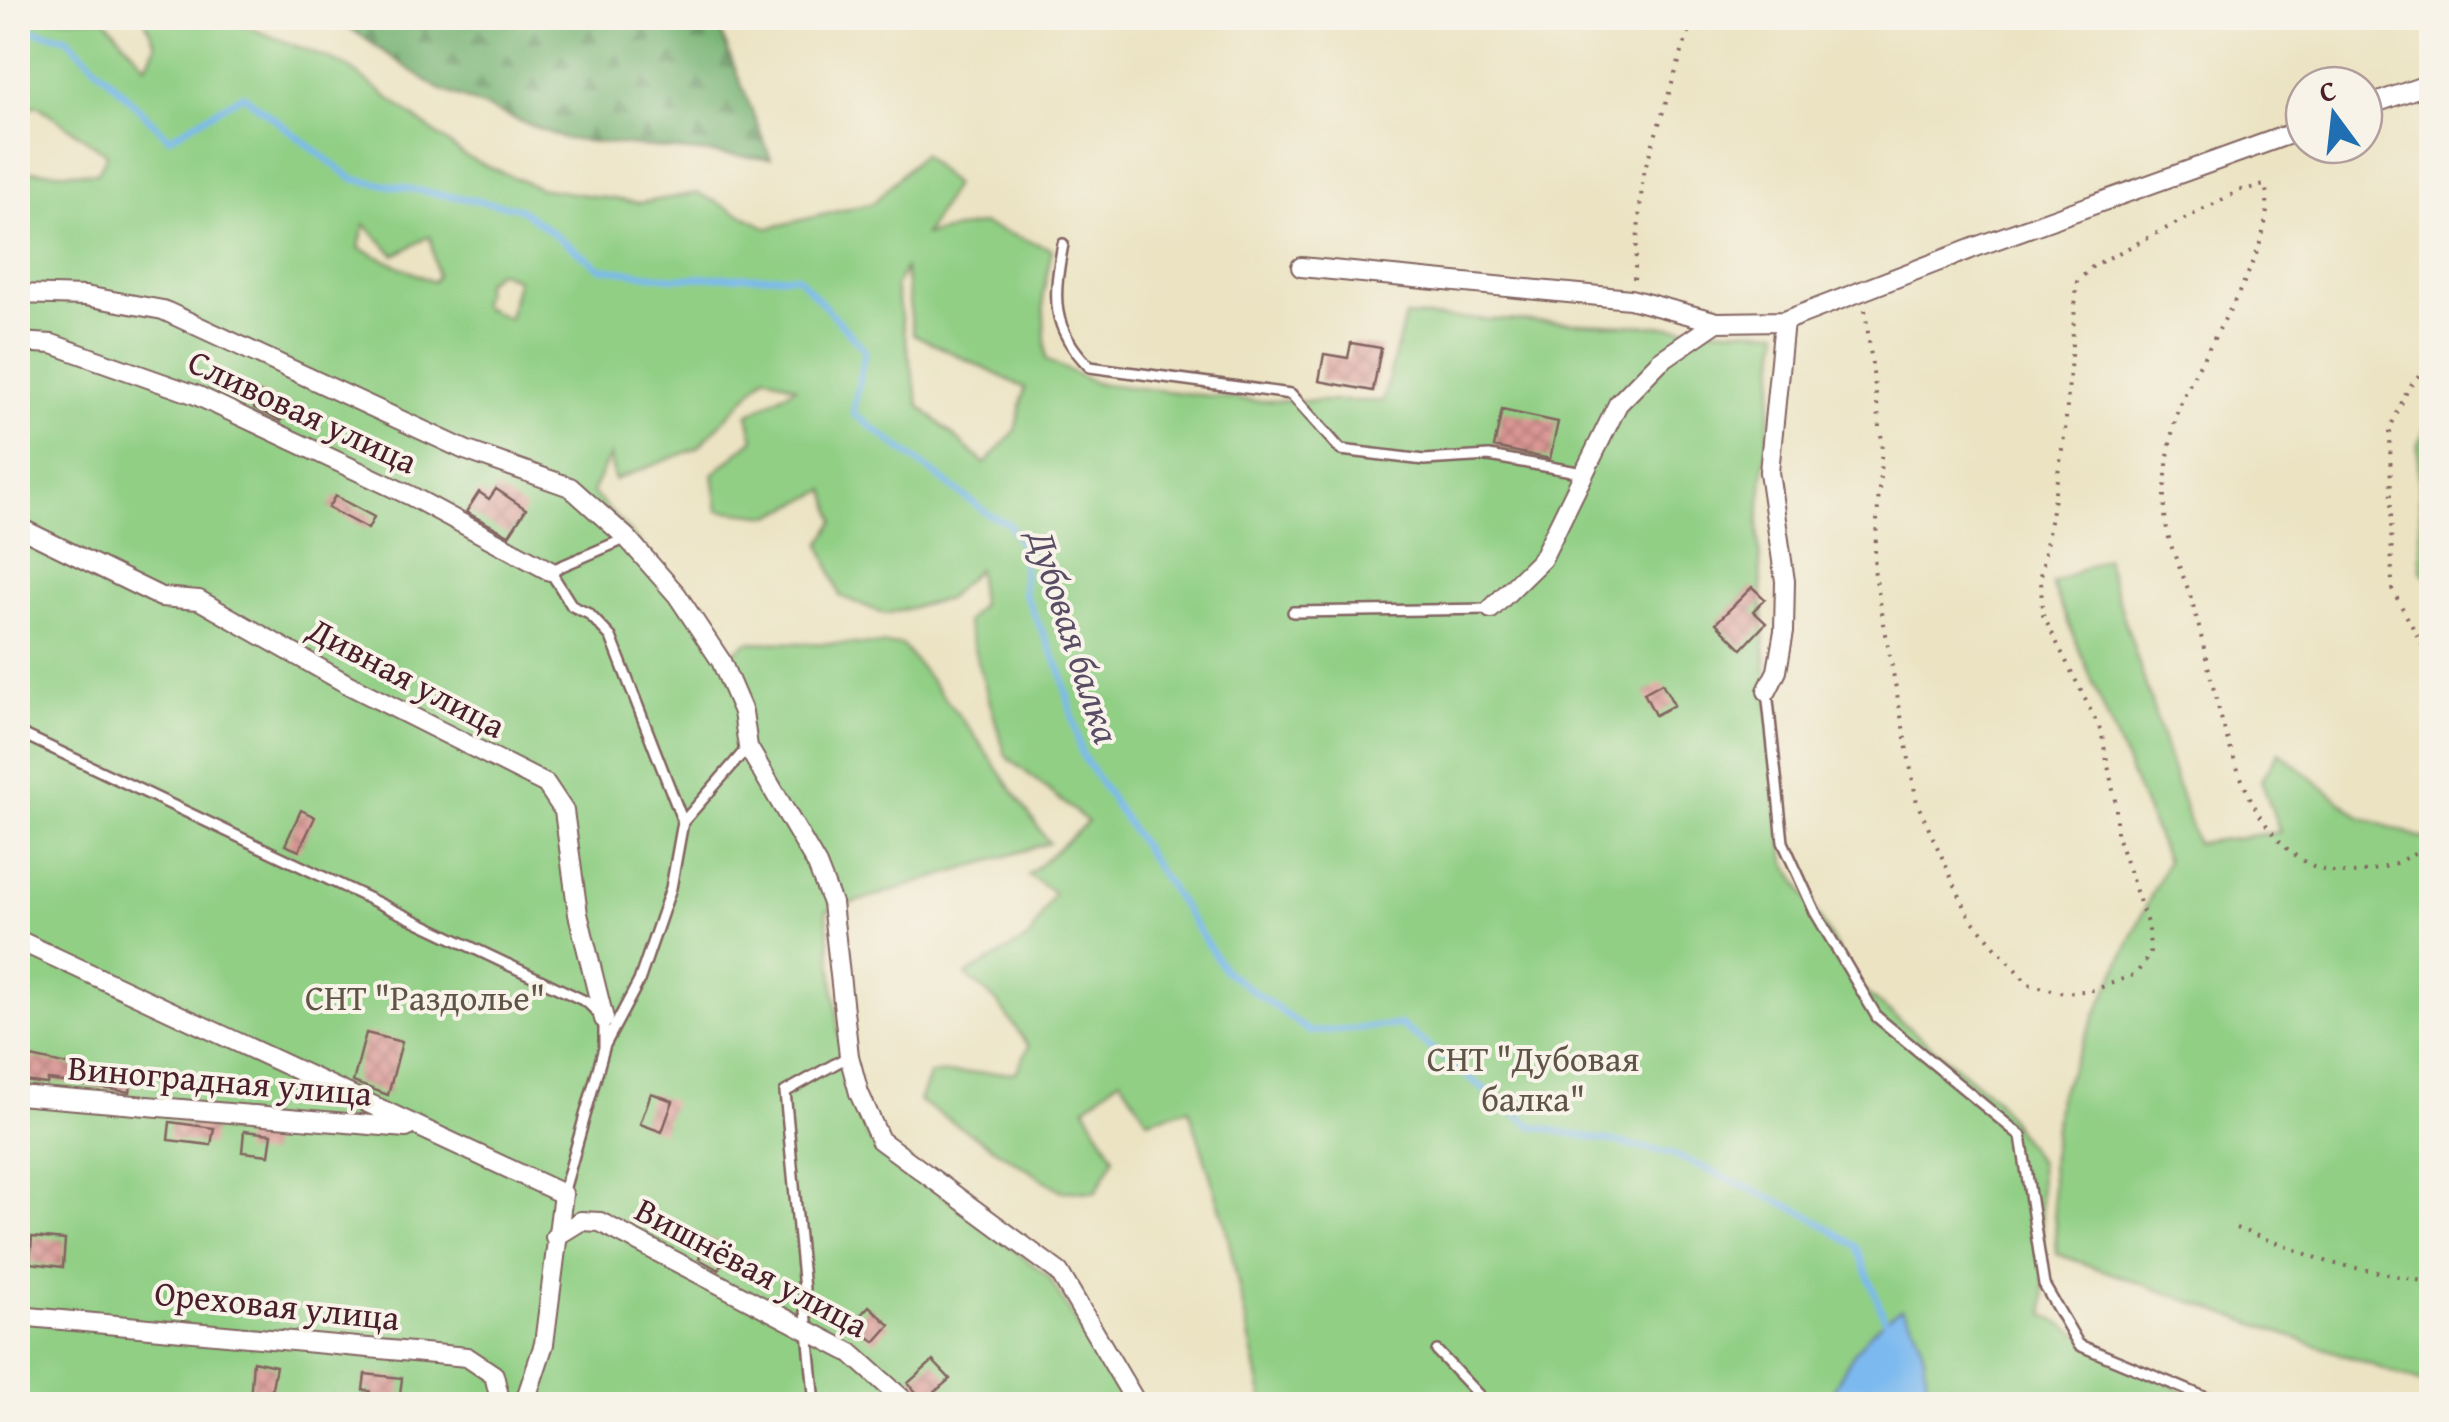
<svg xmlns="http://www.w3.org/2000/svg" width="2449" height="1422" viewBox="0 0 2449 1422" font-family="'Gentium Book Plus',serif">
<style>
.green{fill:#91cf85;stroke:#6e7758;stroke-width:2.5;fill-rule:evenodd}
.forest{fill:url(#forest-firs);stroke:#5f684e;stroke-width:2.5}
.water{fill:#7cb9ef;stroke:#636c8d;stroke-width:2.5}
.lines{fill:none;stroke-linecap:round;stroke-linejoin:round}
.stream{stroke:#7cb9ef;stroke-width:6}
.building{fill:url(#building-cross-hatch)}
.lane-casing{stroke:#826460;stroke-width:14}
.street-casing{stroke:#826460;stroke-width:22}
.path{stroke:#826460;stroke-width:4;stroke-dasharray:2.5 8;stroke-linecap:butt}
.lane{stroke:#fff;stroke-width:9}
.street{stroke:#fff;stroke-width:18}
.labels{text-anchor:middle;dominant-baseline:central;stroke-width:8;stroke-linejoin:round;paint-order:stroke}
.street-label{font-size:35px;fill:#4a1f2b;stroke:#f7f3e8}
.park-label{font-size:35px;fill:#5f5446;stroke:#f7f3e8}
.water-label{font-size:38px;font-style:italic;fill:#594d66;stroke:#f7f3e8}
</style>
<defs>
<pattern id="forest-firs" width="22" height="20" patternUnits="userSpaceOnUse" patternTransform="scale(2.5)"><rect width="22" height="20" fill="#74b272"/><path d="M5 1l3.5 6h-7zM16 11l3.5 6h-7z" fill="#61905e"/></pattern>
<pattern id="building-cross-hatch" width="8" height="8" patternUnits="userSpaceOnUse" patternTransform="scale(2.5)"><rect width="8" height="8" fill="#da9794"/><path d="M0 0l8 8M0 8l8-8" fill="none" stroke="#b37b79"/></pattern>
</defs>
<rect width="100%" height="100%" fill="#f7f3e8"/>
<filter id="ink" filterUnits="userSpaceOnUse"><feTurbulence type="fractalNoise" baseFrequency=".01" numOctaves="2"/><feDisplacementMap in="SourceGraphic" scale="20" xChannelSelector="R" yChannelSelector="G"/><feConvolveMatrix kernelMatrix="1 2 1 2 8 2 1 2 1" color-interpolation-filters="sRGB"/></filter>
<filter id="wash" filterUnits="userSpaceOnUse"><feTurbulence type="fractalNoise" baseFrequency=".0048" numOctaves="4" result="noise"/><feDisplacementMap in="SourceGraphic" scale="40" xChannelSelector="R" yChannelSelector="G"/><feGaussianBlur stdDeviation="2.25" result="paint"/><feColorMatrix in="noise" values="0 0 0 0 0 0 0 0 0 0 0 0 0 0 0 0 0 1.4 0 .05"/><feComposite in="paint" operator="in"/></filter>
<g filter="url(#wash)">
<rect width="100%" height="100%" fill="#ebe3c2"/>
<path class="green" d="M18,18H104L146,66L156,45L144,18H225L347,66L466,157L539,188L640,203L698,193L768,228L873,203L922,154L954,185L925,235L982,224L1052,249L1043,295L1046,360L1095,383L1254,401H1383L1405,316L1779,331L1758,525L1767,691L1785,861L1861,989L1995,1098L2039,1163L2045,1315L2207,1404H1264L1224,1219L1189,1108L1148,1120L1120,1078L1085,1107L1114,1157L1096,1192L1062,1191L919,1101L930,1074L1016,1072L1029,1046L996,1001L966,975L1029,938L1054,893L1028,875L1088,822L1006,756L966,622L981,604L977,569L947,599L885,614L840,596L821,544L835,521L826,490L771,516L718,510L713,474L754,439L748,415L796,387L766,375L698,448L614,480L610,455L592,492L684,592L728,656L748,642L902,645L973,733L1049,843L826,911L841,1052L867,1136L1048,1276L1126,1404H18V171L98,173L107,154L37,105L18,111ZM364,224L395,255L430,236L437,276L433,282L359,248ZM905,269L913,334L1025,388L1015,431L985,464L919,405L895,287ZM498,271L517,279L509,319L481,306L485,282Z
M2431,419V581L2422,571L2418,444Z
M2105,558L2196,843L2280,832L2261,780L2279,752L2360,817L2431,841V1386L2057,1254L2051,1165L2058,1097L2167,861L2052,584Z"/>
<path class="forest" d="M335,18H715L771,159L565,139L437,88Z"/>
<path class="water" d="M1902,1308C1926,1337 1927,1367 1927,1404H1839L1831,1396C1847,1359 1867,1329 1902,1308Z"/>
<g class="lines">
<path class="stream" d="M18,28L66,37L169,138L243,95L353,179L519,208L600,268L673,278L797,276L865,350L853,413L988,514L1009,524L1023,549L1024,593L1061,671L1082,755L1225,971L1310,1032L1401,1025L1532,1126L1670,1153L1809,1215L1857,1247L1886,1322"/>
</g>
<g id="blocks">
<path class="building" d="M1351,343L1381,348L1373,391L1319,381L1324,354L1348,358Z
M261,393L289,406L281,421L254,408Z
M1502,410L1558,422L1550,459L1494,447Z
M496,489L526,509L509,535L466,512L479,492L489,499Z
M335,496L374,517L368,529L328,508Z
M1752,587L1765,599L1753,611L1766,623L1742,649L1716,623Z
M1662,683L1674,705L1655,715L1644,693Z
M301,810L315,817L299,851L285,845Z
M366,1033L402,1042L388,1095L353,1082Z
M27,1056L132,1079L130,1092L48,1080L47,1084L24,1081Z
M651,1093L673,1101L662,1132L640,1124Z
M170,1122L214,1128L211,1145L168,1140Z
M244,1131L272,1134L269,1155L242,1152Z
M32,1237L65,1240L63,1267L30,1263Z
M705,1238L727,1244L719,1270L699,1259Z
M869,1306L890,1325L875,1342L853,1323Z
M253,1361L276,1366L269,1404L250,1400Z
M933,1361L950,1379L924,1401L908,1383Z
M365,1374L402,1378L399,1404L369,1400L370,1391L363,1390Z"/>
</g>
</g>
<g filter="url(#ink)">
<use href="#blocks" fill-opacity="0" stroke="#826460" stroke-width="2.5"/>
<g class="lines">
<defs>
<path id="lane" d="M1063,244C1053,297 1050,328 1090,367L1291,394L1341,450L1424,460L1489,456L1583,473
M1293,612L1491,609
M1767,691L1783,842L1815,912L1877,1017L2021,1136L2044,1285L2079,1345L2221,1404
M18,732L587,1002L604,1019V1048L563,1194
M683,822L748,747
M605,1045L639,981L671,888L683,822L611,637L589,614L572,606L550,571L627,538
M1437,1351L1487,1404
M815,1404L785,1092L849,1056"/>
<path id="street" d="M2364,107L2432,83
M1301,267L1630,299L1717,322L1784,321L1981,245L2304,129
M18,294L85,296L163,310L465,450L570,487L627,538L677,595L721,661L743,712L748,747L817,865L832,903L849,1056L859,1093L880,1140L1059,1272L1137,1404
M18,342L52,344L196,395L411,496L550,571
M18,527L161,597L199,600L349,685L546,784L564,811L578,914L604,1019
M1491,609L1542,559L1618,404L1660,361L1717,322
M1767,691L1777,671L1784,631L1785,581L1769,472L1784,321
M18,940L563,1194L544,1344L524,1404
M18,1095L406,1128
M555,1237L581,1221L600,1222L851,1353L908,1404
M18,1316L467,1357L494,1375L501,1404"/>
</defs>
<use href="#lane" class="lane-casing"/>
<use href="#street" class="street-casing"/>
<path class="path" d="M1634,279L1643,174L1693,18
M1865,310L1882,442L1874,569L1917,803L1970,918L2028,984L2064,993L2094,990L2136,974L2150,954L2149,929L2116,833V805L2101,731L2042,613L2041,576L2065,431L2077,282L2093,266L2241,190L2265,185C2282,249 2197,352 2177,414C2168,444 2164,481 2165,512C2166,544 2182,569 2191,598C2215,676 2231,838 2321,869C2357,881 2409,865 2432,837
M2432,359L2408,389L2390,428L2392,589L2432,663
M2236,1228L2331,1263L2432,1283"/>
<use href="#lane" class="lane"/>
<use href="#street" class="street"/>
</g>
</g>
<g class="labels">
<g class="street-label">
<text transform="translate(303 411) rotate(25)">Сливовая улица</text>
<text transform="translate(407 677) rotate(28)">Дивная улица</text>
<text transform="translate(220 1080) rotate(5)">Виноградная улица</text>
<text transform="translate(752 1267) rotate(28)">Вишнёвая улица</text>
<text transform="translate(277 1305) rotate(6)">Ореховая улица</text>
</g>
<g class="park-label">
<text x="425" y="997">СНТ "Раздолье"</text>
<text x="1533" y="1058">СНТ "Дубовая<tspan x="1533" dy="40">балка"</tspan></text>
</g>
<g class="water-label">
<text transform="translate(1075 636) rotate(72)">Дубовая балка</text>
</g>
</g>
<rect width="2449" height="1422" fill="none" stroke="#f7f3e8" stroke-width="60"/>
<g transform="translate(2334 115) rotate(345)"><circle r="48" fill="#f7f3e8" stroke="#b29e9c" stroke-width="2.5"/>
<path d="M0-8L18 38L0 25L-18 38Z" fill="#1f6fb2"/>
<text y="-15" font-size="28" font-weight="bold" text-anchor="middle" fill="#4a1f2b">С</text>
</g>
</svg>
